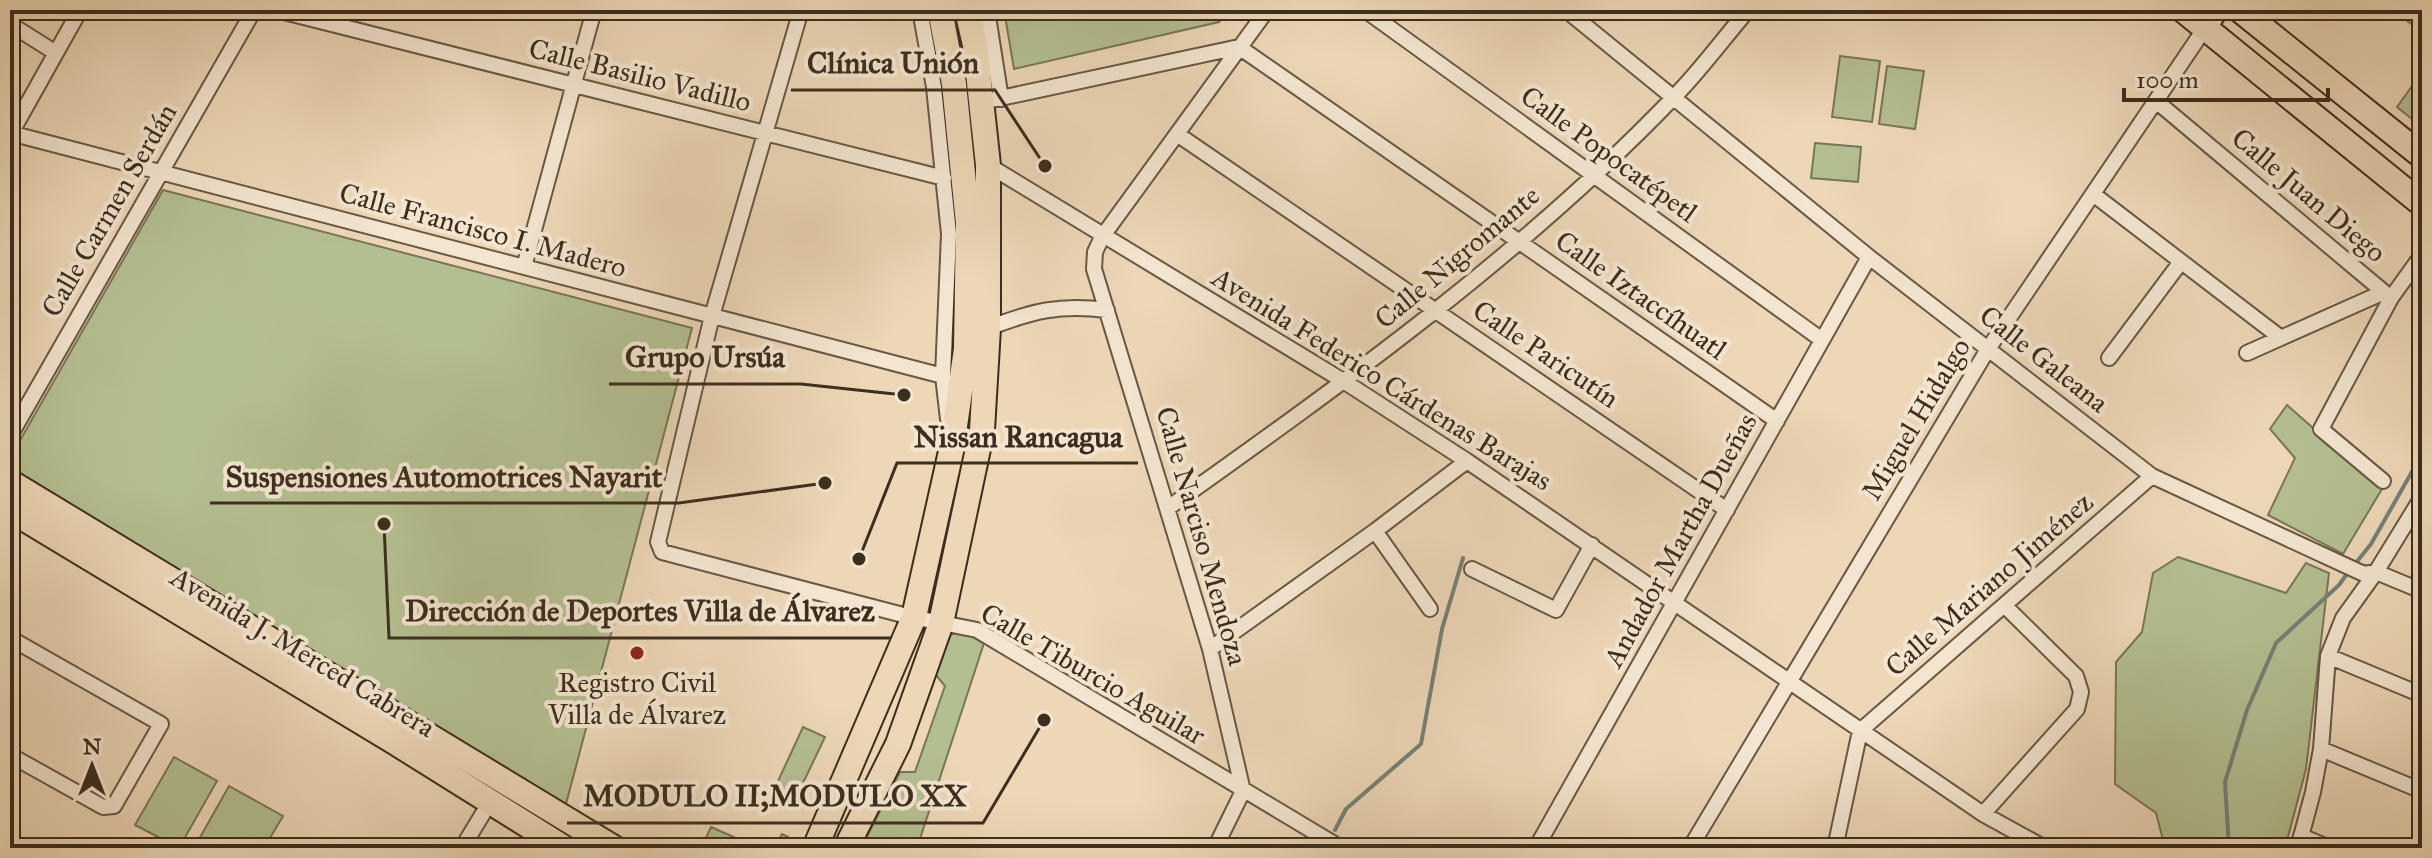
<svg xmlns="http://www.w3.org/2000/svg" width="2432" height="858" viewBox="0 0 2432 858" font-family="'IM FELL Great Primer',serif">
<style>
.green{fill:#b4bf91;stroke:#787658;stroke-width:2}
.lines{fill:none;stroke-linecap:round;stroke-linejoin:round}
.stream{stroke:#748178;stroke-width:4}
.street-casing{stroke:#685844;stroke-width:18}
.secondary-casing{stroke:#3c2e1e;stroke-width:24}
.primary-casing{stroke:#3c2e1e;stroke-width:28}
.street{stroke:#f3e5d0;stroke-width:14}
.secondary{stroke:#f3e5d0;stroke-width:20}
.primary{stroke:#edd7b7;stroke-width:24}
.poi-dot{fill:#8f2418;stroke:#f3e5d0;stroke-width:3}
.labels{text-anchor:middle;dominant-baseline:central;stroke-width:8;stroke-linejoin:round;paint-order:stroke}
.street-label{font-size:28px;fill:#3c2e1e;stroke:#f3e5d0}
.poi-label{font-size:28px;fill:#3c2e1e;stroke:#f3e5d0}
.leader{fill:none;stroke:#3c2e1e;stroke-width:3}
.callout-dot{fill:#3c2e1e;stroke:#f3e5d0;stroke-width:3}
.callout-label{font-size:30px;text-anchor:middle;font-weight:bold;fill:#3c2e1e;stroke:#f3e5d0;stroke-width:8;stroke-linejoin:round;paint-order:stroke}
</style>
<rect width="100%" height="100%" fill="#edd7b7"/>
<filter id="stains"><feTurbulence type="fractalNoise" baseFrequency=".0025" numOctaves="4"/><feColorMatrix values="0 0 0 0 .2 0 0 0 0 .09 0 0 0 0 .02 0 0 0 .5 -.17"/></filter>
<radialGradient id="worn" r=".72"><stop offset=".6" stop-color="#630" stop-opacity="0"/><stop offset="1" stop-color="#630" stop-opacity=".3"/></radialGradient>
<path class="green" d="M1004,10H1228L1219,22L1014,69Z
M2394,10H2422V33Z
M1840,56L1880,61L1872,122L1832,117Z
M1887,66L1924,71L1915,129L1879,124Z
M2422,72V127L2397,107Z
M1815,143L1861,147L1858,182L1811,178Z
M163,190L692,328L566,804L10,469V458Z
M2287,405L2382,489L2343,554L2268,515L2295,458L2270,429Z
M2178,557L2286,593L2306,563L2329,573L2306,769L2285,848H2165L2156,813L2115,784L2116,662L2142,632L2153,573Z
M963,632L984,643L917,848H861L900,772H915L945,686L936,675L948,635Z
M803,727L825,737L794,802L773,792Z
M174,757L217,781L179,848L135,825Z
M229,786L283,816L264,848H194Z
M711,827L736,838L732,848H717L704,842Z
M782,834L796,841L793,848H761L766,838L777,843Z"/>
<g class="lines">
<path class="stream" d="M2355,564L2371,544L2422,454
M1335,830L1346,809L1421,744L1442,629L1463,558
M2229,848L2225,782L2247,710L2276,643L2339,585L2349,571"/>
<defs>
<path id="street" d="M276,10L944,178
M801,10L712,316L658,542L662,552L907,616L977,630L1341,848
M920,10L934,87L949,234L943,376L948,419
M987,10L1001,99
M1365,10L1822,340
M1566,10L1869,257L2152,476L2364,574L2376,572L2422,591
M10,24L56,53
M2156,101L2391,298
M982,102L1239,47L1777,421
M10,133L943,376
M1177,134L1727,510
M10,135L80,10
M988,165L1345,382L1467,461L1983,814L2045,848
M2093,194L2281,338
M524,267L594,10
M988,328C1033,311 1059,304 1107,310
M2247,353L2384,292
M2109,358L2180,263
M10,436L254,10
M2383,481L2321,429L2391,298L2422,255
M1168,508C1345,382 1522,255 1673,98C1700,71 1723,39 1748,10
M1375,531L1430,609
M1472,569L1556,610L1592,545
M10,638L161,724L114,806L103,807L10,755
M1210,649L1375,531L1467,461
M2328,656L2422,695
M1860,731L2152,476
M2321,749L2422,791
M1983,814L2077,709L2081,692L2076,676L2004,605
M2301,836L2330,848
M462,848L490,802
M1215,848L1243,791L1210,649L1094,269L1095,252L1102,237L1267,10
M1536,848L1869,257
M1690,848L1988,349L2205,28
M1835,848L1860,731
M2298,848L2313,792L2321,749L2328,656L2343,618L2376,572L2422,497"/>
<path id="secondary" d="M2205,28L2218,10"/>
<path id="primary" d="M2183,10L2422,204
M2240,10L2422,156
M10,482L614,848
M10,510L393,741L564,848
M815,848L914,617L952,447L966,349L968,223L954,84L940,10
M846,848L898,744L941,623L982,430L988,328V165L975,45L967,10"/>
</defs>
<use href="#street" class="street-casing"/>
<use href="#secondary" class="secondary-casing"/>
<use href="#primary" class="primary-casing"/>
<use href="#street" class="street"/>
<use href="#secondary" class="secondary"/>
<use href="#primary" class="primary"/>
</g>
<circle class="poi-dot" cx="637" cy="653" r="8"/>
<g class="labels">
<g class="street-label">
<text transform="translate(640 75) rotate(14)">Calle Basilio Vadillo</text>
<text transform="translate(1609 154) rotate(36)">Calle Popocatépetl</text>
<text transform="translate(2309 195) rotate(40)">Calle Juan Diego</text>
<text transform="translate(109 210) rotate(-60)">Calle Carmen Serdán</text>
<text transform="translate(483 230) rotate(15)">Calle Francisco I. Madero</text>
<text transform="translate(1457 257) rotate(-40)">Calle Nigromante</text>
<text transform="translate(1641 295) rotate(35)">Calle Iztaccíhuatl</text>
<text transform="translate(1546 354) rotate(34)">Calle Paricutín</text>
<text transform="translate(2044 359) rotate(38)">Calle Galeana</text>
<text transform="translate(1382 379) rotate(32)">Avenida Federico Cárdenas Barajas</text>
<text transform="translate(1916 419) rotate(-59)">Miguel Hidalgo</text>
<text transform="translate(1202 536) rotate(74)">Calle Narciso Mendoza</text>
<text transform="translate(1680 540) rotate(-61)">Andador Martha Dueñas</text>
<text transform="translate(1989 584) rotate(-41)">Calle Mariano Jiménez</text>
<text transform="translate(303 652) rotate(31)">Avenida J. Merced Cabrera</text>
<text transform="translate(1093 674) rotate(30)">Calle Tiburcio Aguilar</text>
</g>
<g class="poi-label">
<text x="637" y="682">Registro Civil<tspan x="637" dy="32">Villa de Álvarez</tspan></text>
</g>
</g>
<path class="leader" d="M1045 166L995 90H791M904 395L801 384H609M859 559L897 463H1138M825 483L679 503H210M384 524L389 638H891M1044 720L983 823H567"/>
<g class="callout-dot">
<circle cx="1045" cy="166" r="8"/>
<circle cx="904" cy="395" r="8"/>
<circle cx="859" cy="559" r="8"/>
<circle cx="825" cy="483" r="8"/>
<circle cx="384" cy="524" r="8"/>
<circle cx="1044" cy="720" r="8"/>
</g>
<g class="callout-label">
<text x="893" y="73">Clínica Unión</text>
<text x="705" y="367">Grupo Ursúa</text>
<text x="1018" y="447">Nissan Rancagua</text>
<text x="444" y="487">Suspensiones Automotrices Nayarit</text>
<text x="640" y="621">Dirección de Deportes Villa de Álvarez</text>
<text x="775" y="806">MODULO II;MODULO XX</text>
</g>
<rect width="2432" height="858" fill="none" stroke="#edd7b7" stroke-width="40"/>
<rect x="12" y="12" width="2408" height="834" fill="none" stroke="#3c2e1e" stroke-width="4"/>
<rect x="20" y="20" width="2392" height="818" fill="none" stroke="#3c2e1e" stroke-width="2"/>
<g transform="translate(92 766)" stroke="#f3e5d0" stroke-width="6" paint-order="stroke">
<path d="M0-6L14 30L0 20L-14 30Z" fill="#3c2e1e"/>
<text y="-12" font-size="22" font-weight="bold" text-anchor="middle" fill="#3c2e1e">N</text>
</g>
<path d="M2124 88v12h204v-12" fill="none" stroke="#3c2e1e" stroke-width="4"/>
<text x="2136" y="88" font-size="24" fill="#3c2e1e" stroke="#f3e5d0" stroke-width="6" paint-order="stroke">100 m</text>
<rect width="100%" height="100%" filter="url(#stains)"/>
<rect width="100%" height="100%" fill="url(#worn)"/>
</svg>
